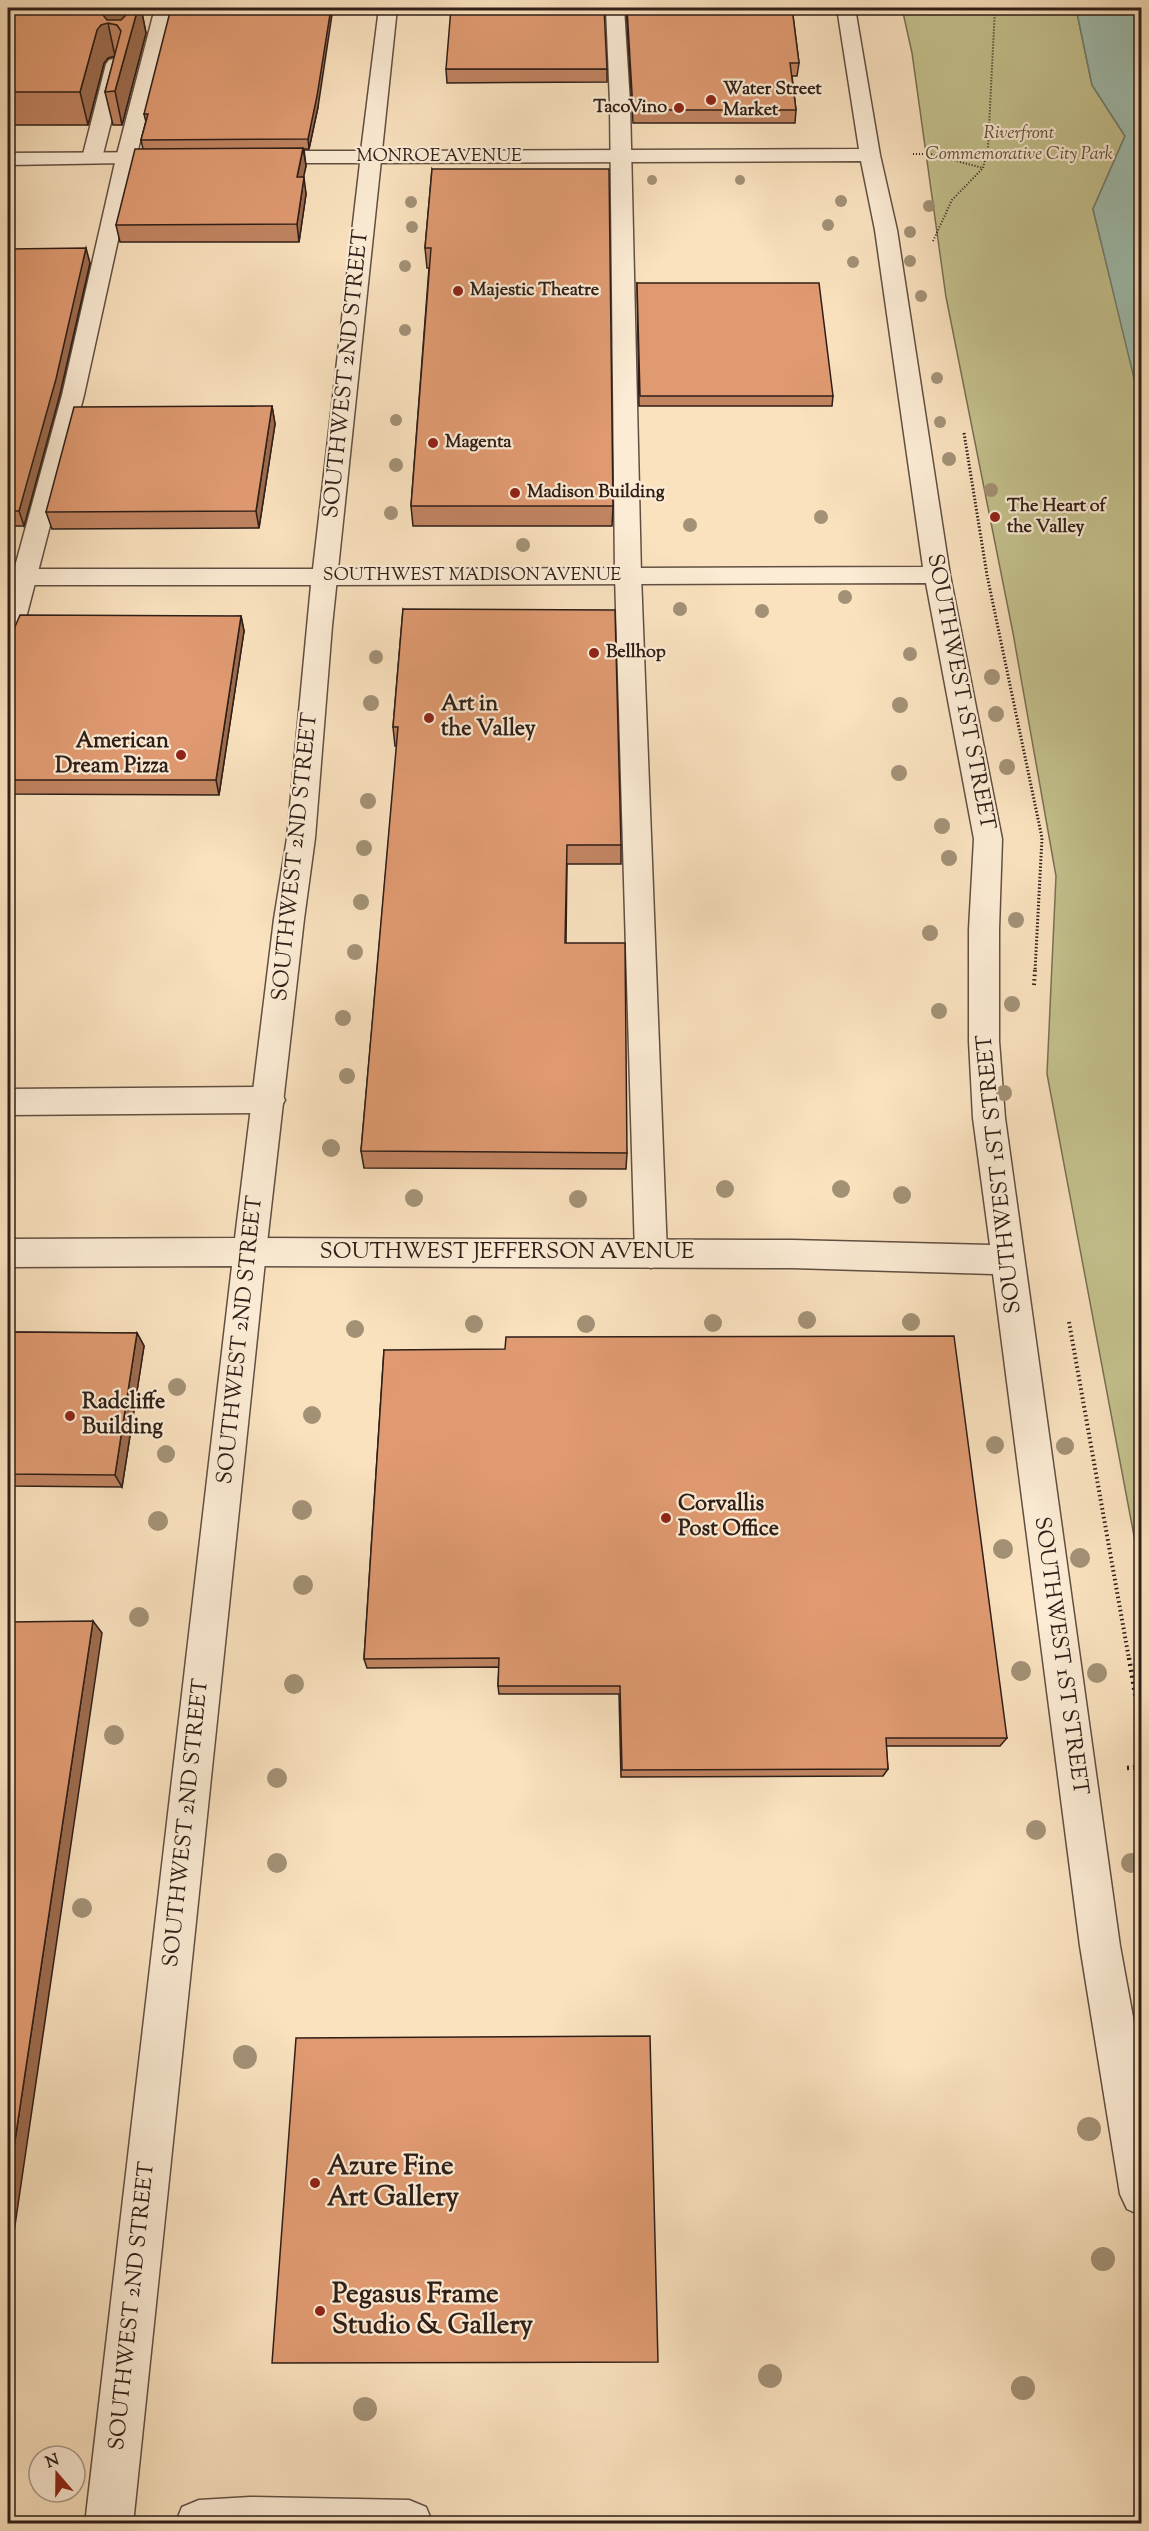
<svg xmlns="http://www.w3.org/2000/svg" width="1149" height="2531" viewBox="0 0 1149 2531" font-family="'Sorts Mill Goudy',serif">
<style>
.green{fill:#c4c28e;stroke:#797053;stroke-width:1.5}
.water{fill:#9fbeaf;stroke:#727e73;stroke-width:1.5}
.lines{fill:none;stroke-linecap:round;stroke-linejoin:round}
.service-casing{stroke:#614f42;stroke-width:3}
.minor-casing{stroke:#614f42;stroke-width:3}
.tertiary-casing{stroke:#614f42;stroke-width:3}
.path-far3{stroke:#2e1e18;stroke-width:2;stroke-dasharray:1 2;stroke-linecap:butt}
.path-far2{stroke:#2e1e18;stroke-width:3;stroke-dasharray:1.5 2;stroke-linecap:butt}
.path-far1{stroke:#2e1e18;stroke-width:4;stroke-dasharray:1.5 3;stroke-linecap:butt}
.path{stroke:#2e1e18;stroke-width:4.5;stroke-dasharray:2 4;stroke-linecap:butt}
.service{fill:#fcecd5;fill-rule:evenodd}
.minor{fill:#fcecd5;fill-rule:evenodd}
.tertiary{fill:#fcecd5;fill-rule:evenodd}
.tree{fill:#a39176}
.wall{fill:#c18461;stroke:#2e1e18;stroke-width:1.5}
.shaded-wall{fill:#9d6c4f;stroke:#2e1e18;stroke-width:1.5}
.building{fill:#e09a71;stroke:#2e1e18;stroke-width:1.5}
.poi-dot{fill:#8f2418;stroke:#fcecd5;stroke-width:2}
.labels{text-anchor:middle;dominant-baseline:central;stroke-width:4.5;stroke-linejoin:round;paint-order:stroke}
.far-poi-label{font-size:18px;font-weight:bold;fill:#2e1e18;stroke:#fcecd5;text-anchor:start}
.far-park-label{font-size:18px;font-style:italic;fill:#5b4f3b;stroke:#fcecd5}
.far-street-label{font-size:18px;fill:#2e1e18;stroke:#fcecd5}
.street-label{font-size:22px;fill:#2e1e18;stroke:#fcecd5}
.poi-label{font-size:22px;font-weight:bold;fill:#2e1e18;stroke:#fcecd5;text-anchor:start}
.near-poi-label{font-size:27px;font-weight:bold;fill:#2e1e18;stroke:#fcecd5;text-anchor:start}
</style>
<rect width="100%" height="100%" fill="#fae2bf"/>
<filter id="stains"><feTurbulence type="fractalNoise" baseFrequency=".00333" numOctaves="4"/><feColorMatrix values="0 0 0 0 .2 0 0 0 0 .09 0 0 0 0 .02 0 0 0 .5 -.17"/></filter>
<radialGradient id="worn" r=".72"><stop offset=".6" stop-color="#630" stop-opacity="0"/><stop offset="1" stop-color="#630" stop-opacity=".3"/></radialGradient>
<path class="green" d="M902,8H1076L1092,85L1125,136L1093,209L1142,407L1141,1573L1047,1074L1056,876L1013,633L946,297L912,53Z"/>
<path class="water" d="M1076,8H1141V407L1093,209L1125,136L1092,85Z"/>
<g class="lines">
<defs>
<path id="service" d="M155,8H173L136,158L84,395L21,637L17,643L8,646V592L62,395L116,158Z
M606,8H624L630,103L641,575L667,1254L663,1264L651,1268L639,1264L635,1254L615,575L610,103Z
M116,58L123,60L126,64L102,158L99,162H85L82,158L106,64L109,60Z
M269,1087L280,1091L285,1100L280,1109L269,1113L8,1115V1089Z"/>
<path id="minor" d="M837,8H855L880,155L897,230L950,575L1002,839L999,929V1041L1005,1118L1120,1946L1142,2066V2216L1127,2209L1120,2194L1080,1946L993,1274L792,1268L250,1266L238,1262L234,1252L238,1242L250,1238L792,1240L990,1245L973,1118L969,1041V929L974,839L926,583L325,585L316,583L312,577L316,571L325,569L923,567L875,230L861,161L371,163L364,161L361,157L364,153L371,151L859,149Z
M250,2497L409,2500L426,2507L433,2524H175L182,2507L199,2500Z"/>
<path id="tertiary" d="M379,8H397L332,626L315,838L304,919L266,1252L133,2524H85L232,1266L8,1267V1239L235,1238L274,919L287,838L311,585H8V569H313L360,163H261L254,161L251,157L254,153L261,151H361Z
M177,152L184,154L187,158L184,162L8,165V153Z"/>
</defs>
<use href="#service" class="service-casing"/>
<use href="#minor" class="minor-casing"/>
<use href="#tertiary" class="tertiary-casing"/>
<path class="path-far3" d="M913,154H930L983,168
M933,241L952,200L983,168L988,147L995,8"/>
<path class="path-far2" d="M964,433L987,575L1042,838L1035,971"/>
<path class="path-far1" d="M1034,985L1035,970
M1069,1322L1129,1659"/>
<path class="path" d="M1129,1658L1142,1735
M1127,1768L1142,1767"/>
<use href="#service" class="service"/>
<use href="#minor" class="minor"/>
<use href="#tertiary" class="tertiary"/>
</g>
<g class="tree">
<circle cx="652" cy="180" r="5"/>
<circle cx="740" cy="180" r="5"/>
<circle cx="841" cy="201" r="6"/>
<circle cx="411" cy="202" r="6"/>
<circle cx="929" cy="206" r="6"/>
<circle cx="828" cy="225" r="6"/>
<circle cx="412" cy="227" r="6"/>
<circle cx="910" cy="232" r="6"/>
<circle cx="910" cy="261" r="6"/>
<circle cx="853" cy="262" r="6"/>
<circle cx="405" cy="266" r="6"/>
<circle cx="921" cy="296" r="6"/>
<circle cx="405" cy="330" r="6"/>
<circle cx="937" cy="378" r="6"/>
<circle cx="396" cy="420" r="6"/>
<circle cx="940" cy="422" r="6"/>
<circle cx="949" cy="459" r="7"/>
<circle cx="396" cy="465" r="7"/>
<circle cx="991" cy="490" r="7"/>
<circle cx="391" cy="513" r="7"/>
<circle cx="821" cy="517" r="7"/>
<circle cx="690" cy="525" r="7"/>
<circle cx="523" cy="545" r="7"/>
<circle cx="845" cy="597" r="7"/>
<circle cx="680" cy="609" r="7"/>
<circle cx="762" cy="611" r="7"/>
<circle cx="910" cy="654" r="7"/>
<circle cx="376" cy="657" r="7"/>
<circle cx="992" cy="677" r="8"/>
<circle cx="371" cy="703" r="8"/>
<circle cx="900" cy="705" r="8"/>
<circle cx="996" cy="714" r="8"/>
<circle cx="1007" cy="767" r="8"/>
<circle cx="899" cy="773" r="8"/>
<circle cx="368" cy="801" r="8"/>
<circle cx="942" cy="826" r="8"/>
<circle cx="364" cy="848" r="8"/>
<circle cx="949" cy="858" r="8"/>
<circle cx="361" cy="902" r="8"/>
<circle cx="1016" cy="920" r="8"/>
<circle cx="930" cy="933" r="8"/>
<circle cx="355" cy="952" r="8"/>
<circle cx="1012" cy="1004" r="8"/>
<circle cx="939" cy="1011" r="8"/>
<circle cx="343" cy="1018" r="8"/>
<circle cx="347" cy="1076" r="8"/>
<circle cx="1004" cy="1093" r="8"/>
<circle cx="331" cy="1148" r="9"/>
<circle cx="725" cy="1189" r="9"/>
<circle cx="841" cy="1189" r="9"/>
<circle cx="902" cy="1195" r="9"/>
<circle cx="414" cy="1198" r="9"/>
<circle cx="578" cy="1199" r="9"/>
<circle cx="807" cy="1320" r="9"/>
<circle cx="911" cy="1322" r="9"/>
<circle cx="713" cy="1323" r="9"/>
<circle cx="474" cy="1324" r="9"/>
<circle cx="586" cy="1324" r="9"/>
<circle cx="355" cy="1329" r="9"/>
<circle cx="177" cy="1387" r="9"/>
<circle cx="312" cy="1415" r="9"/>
<circle cx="995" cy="1445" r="9"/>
<circle cx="1065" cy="1446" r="9"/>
<circle cx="166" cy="1454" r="9"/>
<circle cx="302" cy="1510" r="10"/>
<circle cx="158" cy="1521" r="10"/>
<circle cx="1003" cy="1549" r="10"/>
<circle cx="1080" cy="1558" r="10"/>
<circle cx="303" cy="1585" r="10"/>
<circle cx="139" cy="1617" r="10"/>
<circle cx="1021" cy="1671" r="10"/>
<circle cx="1097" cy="1673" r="10"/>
<circle cx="294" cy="1684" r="10"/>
<circle cx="114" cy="1735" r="10"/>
<circle cx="277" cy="1778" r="10"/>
<circle cx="1036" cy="1830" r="10"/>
<circle cx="277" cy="1863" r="10"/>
<circle cx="1131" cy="1863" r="10"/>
<circle cx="82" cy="1908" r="10"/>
<circle cx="245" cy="2057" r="12"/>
<circle cx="1089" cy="2129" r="12"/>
<circle cx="1103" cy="2259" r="12"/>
<circle cx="770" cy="2376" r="12"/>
<circle cx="1023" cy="2388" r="12"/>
<circle cx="365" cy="2409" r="12"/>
</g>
<path class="wall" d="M8,8L131,10L133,8H141L146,33L122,125H113L105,92L115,56L108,58L104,63L88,125H8Z
M626,8H792L799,63L797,76H792L796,110L795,123H633Z
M446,69H607V82L447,83Z
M318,107L309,149H304L306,166L303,177L306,194L299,242H120L116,225L143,149L141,140L146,122L144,114Z
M432,169L613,506L612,526H413L411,506L429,268H427L425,248Z
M8,249L90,263L60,394L24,526H8Z
M637,283L833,396L832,406H639Z
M272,406L275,424L259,528L52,529L46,512Z
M403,609L621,845V864H567L566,943L627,1153L626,1169L364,1168L361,1151L397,746H395L393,727Z
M241,616L244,631L219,795L8,794V632Z
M8,1332L137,1333L144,1346L122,1487L8,1486Z
M384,1350L1007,1738L1000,1746H886L888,1769L883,1776L621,1777L619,1694H499L498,1686L499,1667L367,1668L364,1659Z"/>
<path class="shaded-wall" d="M109,8H131L133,18L121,31L117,25L108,23L115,56L108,58L104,63L88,125L80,92L97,30L103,15Z
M138,8H141L146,33L122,125L115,91Z
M331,8H333L318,107L309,149L308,139Z
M303,148L306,166L300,194L297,177Z
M304,177L306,194L299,242L297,224Z
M86,248L90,263L60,394L24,526L19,511Z
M272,406L275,424L259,528L256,511Z
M241,616L244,631L219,795L216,780Z
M137,1333L144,1346L122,1487L115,1475Z
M93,1621L102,1633L8,2273V2187Z"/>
<path class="building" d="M8,8H109L103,15L107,20H121L133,8H138L115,91L105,92L121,31L117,25L108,23L101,25L97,30L80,92H8Z
M171,8H331L317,96L308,139L141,140L148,114H144Z
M451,8H604L607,69H446Z
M627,8H792L799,63H790L796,110H633Z
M303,148L297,177H304L297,224L116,225L135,149Z
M432,169H609L613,506H411L431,248H425Z
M86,248L56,379L19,511H8V249Z
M637,283H819L833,396H640Z
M272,406L256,511L46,512L74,407Z
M403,609L615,610L621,845H567L565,943H625L627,1153L361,1151L398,727H393Z
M20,615L241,616L216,780H8V632L14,629Z
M8,1332L137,1333L115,1475L8,1474Z
M954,1336L1007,1738H886L888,1769L622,1770L620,1686H498L499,1658L364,1659L384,1350L505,1349L506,1337Z
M93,1621L8,2187V1622Z
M650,2036L658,2362L272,2363L296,2038Z"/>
<g class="poi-dot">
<circle cx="711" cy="100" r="6"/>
<circle cx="679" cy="108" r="6"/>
<circle cx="458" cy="291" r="6"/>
<circle cx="433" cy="443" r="6"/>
<circle cx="515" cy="493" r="6"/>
<circle cx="995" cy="517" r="6"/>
<circle cx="594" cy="653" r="6"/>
<circle cx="429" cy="718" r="6"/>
<circle cx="181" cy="755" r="6"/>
<circle cx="70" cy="1416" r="6"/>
<circle cx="666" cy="1518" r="6"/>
<circle cx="315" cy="2183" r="6"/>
<circle cx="320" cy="2311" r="6"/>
</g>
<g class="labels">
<g class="far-poi-label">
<text x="723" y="90">Water Street<tspan x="723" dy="21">Market</tspan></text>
<text x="667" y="108" text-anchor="end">TacoVino</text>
<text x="470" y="291">Majestic Theatre</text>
<text x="445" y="443">Magenta</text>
<text x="527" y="493">Madison Building</text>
<text x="1007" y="507">The Heart of<tspan x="1007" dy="21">the Valley</tspan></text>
<text x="606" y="653">Bellhop</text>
</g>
<g class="far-park-label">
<text x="1019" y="134">Riverfront<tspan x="1019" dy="21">Commemorative City Park</tspan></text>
</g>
<g class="far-street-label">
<text x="439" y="157">MONROE AVENUE</text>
<text x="472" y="576">SOUTHWEST MADISON AVENUE</text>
</g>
<g class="street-label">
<text transform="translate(347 374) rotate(-84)">SOUTHWEST 2ND STREET</text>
<text transform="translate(960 692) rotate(79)">SOUTHWEST 1ST STREET</text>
<text transform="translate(296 857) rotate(-84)">SOUTHWEST 2ND STREET</text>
<text transform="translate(1000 1174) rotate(-96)">SOUTHWEST 1ST STREET</text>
<text x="507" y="1253">SOUTHWEST JEFFERSON AVENUE</text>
<text transform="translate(241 1340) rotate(-84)">SOUTHWEST 2ND STREET</text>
<text transform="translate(1060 1656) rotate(82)">SOUTHWEST 1ST STREET</text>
<text transform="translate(187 1823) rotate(-84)">SOUTHWEST 2ND STREET</text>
<text transform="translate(133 2306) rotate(-84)">SOUTHWEST 2ND STREET</text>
</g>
<g class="poi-label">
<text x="441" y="705">Art in<tspan x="441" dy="25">the Valley</tspan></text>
<text x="169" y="742" text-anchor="end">American<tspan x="169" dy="25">Dream Pizza</tspan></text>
<text x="82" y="1403">Radcliffe<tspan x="82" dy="25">Building</tspan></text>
<text x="678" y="1505">Corvallis<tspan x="678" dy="25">Post Office</tspan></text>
</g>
<g class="near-poi-label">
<text x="327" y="2167">Azure Fine<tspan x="327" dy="31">Art Gallery</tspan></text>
<text x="332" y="2295">Pegasus Frame<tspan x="332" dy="31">Studio &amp; Gallery</tspan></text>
</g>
</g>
<rect width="1149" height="2531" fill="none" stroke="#fae2bf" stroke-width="30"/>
<rect x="9" y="9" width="1131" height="2513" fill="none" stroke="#2e1e18" stroke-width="3"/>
<rect x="15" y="15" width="1119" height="2501" fill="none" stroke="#2e1e18" stroke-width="1.5"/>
<g transform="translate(57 2474) rotate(340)"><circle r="28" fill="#fcecd5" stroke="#aa9a89" stroke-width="1.5"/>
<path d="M0-4.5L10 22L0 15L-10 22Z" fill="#8f2418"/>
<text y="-9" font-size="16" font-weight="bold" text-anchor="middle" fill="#2e1e18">N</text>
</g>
<rect width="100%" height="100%" filter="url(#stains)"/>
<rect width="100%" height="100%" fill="url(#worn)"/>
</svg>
